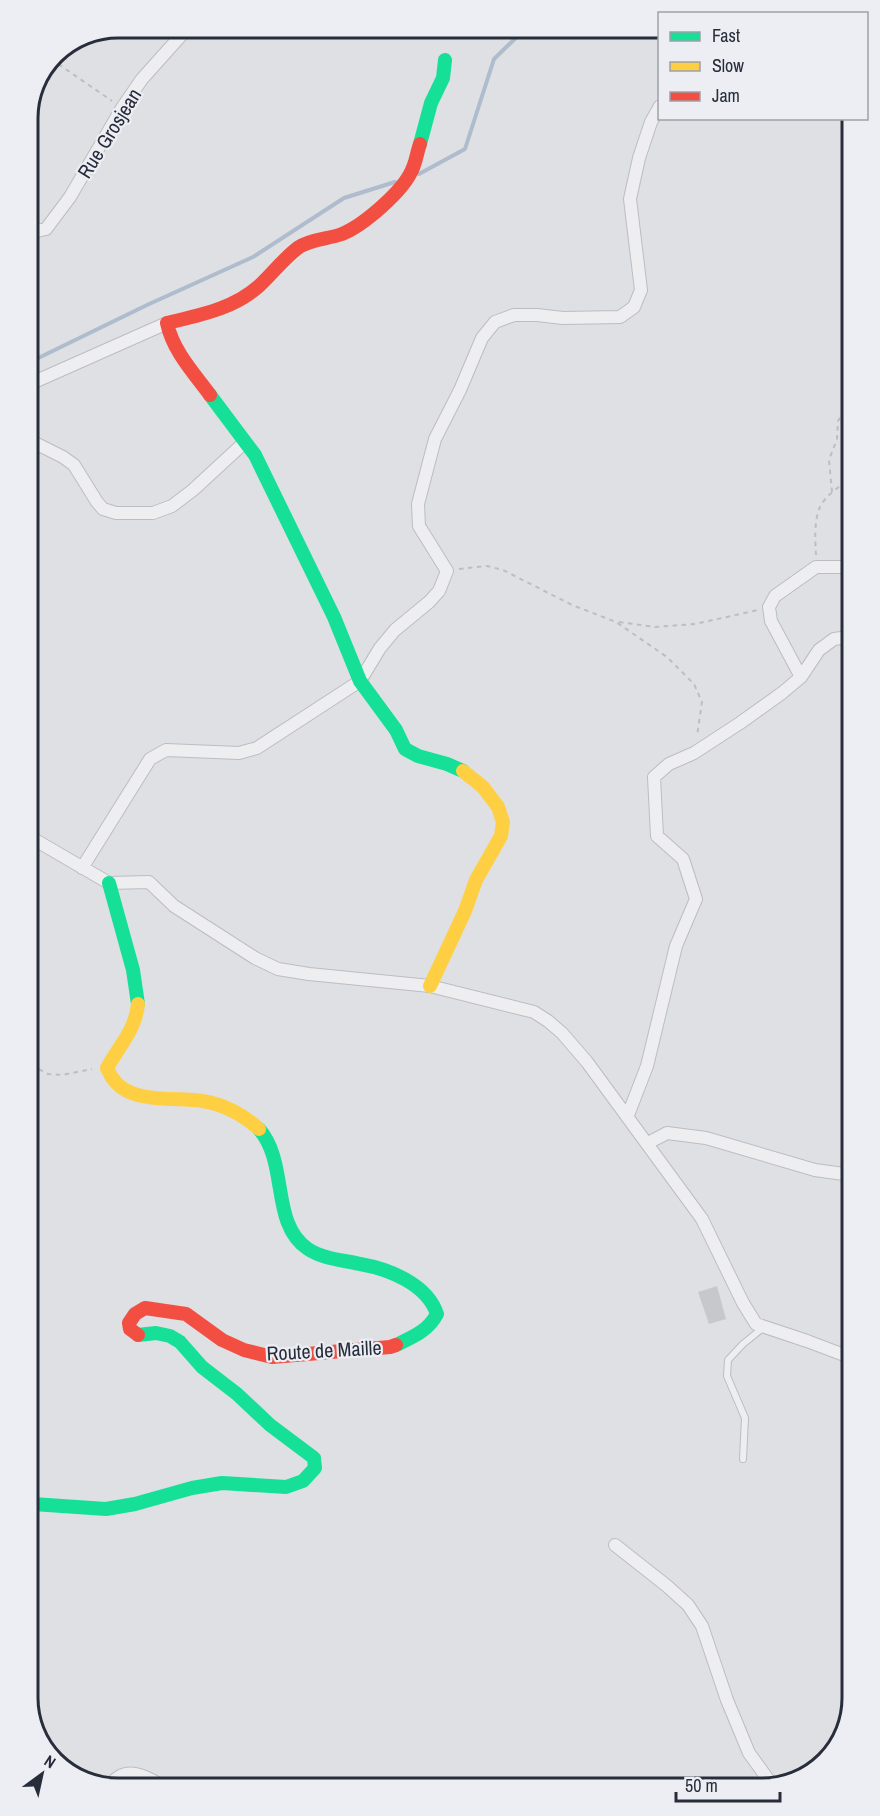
<svg xmlns="http://www.w3.org/2000/svg" width="880" height="1816" viewBox="0 0 880 1816" font-family="'Archivo Narrow',sans-serif">
<style>
.lines{fill:none;stroke-linecap:round;stroke-linejoin:round}
.stream{stroke:#aebccd;stroke-width:4}
.building{fill:#c6c8cb}
.lane-casing{stroke:#bbbdc0;stroke-width:8}
.street-casing{stroke:#bbbdc0;stroke-width:14}
.path{stroke:#bdbec4;stroke-width:2;stroke-dasharray:4.5 4.5;stroke-linecap:butt}
.lane{stroke:#eeeef0;stroke-width:6}
.street{stroke:#eeeef0;stroke-width:12}
.fast{stroke:#16e098;stroke-width:14}
.slow{stroke:#ffcf43;stroke-width:14}
.jam{stroke:#f24e42;stroke-width:14}
.labels{text-anchor:middle;dominant-baseline:central;stroke-width:4.5;stroke-linejoin:round;paint-order:stroke}
.street-label{font-size:20px;fill:#272d3b;stroke:#eceef3}
.rim{fill:none;stroke:#272d3b;stroke-width:3}
</style>
<rect width="100%" height="100%" fill="#dee0e3"/>
<g class="lines">
<path class="stream" d="M419,174L465,149L494,59L527,27
M28,363L147,305L253,257L344,198L395,182"/>
</g>
<path class="building" d="M717,1286L726,1319L709,1324L698,1292Z"/>
<g class="lines">
<defs>
<path id="lane" d="M743,1459L745,1418L727,1376L728,1360L743,1344L764,1327"/>
<path id="street" d="M28,233L46,229L70,197L122,108L142,79L185,31L190,27
M34,382L167,323
M29,440L63,457L74,465L97,502L103,509L116,513H153L172,506L193,490L245,442
M801,677L771,621L769,607L775,596L816,567H848
M30,837L109,883L149,882L174,906L255,958L278,969L309,974L430,986L534,1012L548,1021L562,1033L587,1062L702,1219L743,1303L756,1324L807,1341L852,1358
M82,868L150,759L166,750L239,753L257,748L360,681L380,648L395,630L429,602L439,591L447,571L419,526L418,504L435,439L460,390L482,338L495,322L514,315H537L563,318L620,317L634,307L641,290L630,199L639,158L651,122L660,106
M628,1115L647,1066L676,946L696,899L683,859L657,836L654,777L669,764L694,753L740,723L782,693L801,677L819,650L834,639L849,637
M648,1143L667,1133L706,1138L815,1170L851,1175
M615,1545L667,1586L688,1605L702,1626L727,1700L749,1753L770,1782
M107,1787C111,1783 117,1777 122,1775C137,1769 154,1782 167,1788"/>
</defs>
<use href="#lane" class="lane-casing"/>
<use href="#street" class="street-casing"/>
<path class="path" d="M51,59L112,101
M832,492L829,460L837,439L838,421L848,404
M816,555C815,541 814,520 820,507C825,496 839,487 848,480
M459,569L487,566L503,570L572,605L616,622L667,657L694,684L702,702L697,736
M619,622L655,627L695,624L758,610
M31,1065L48,1074L62,1075L92,1069"/>
<use href="#lane" class="lane"/>
<use href="#street" class="street"/>
<path class="fast" d="M420,144L431,103L443,78L445,60
M210,395L255,455L334,617L360,681L396,730L405,749L418,756L447,764L463,771
M109,883L133,970L138,1004
M259,1129C289,1163 270,1224 308,1249C323,1259 343,1260 360,1264C389,1269 427,1284 437,1314C428,1331 413,1337 396,1345
M33,1504L106,1509L135,1504L192,1488L222,1483L286,1487L303,1481L315,1468L314,1458L270,1425L237,1394L202,1367L180,1342L170,1336L156,1333L138,1335"/>
<path class="slow" d="M430,986L465,911L476,880L501,836L503,822L498,807L483,787L463,771
M138,1004C136,1029 119,1046 107,1068C109,1072 111,1077 114,1080C131,1104 176,1097 202,1101C223,1104 244,1115 259,1129"/>
<path class="jam" d="M210,395C193,372 173,351 167,323C200,315 233,309 259,286C272,274 284,258 299,247C311,239 328,239 342,234C364,225 403,191 412,170C416,162 417,152 420,144
M138,1335L130,1329L129,1323L135,1314L145,1308L186,1314L222,1340L244,1350L272,1357L390,1347L396,1345"/>
</g>
<g class="labels">
<g class="street-label">
<text transform="translate(109 133) rotate(-58)">Rue Grosjean</text>
<text transform="translate(324 1350) rotate(-3)">Route de Maille</text>
</g>
</g>
<path d="M0 0H880V1816H0ZM118 38H762A80 80 0 0 1 842 118V1698A80 80 0 0 1 762 1778H118A80 80 0 0 1 38 1698V118A80 80 0 0 1 118 38Z" fill="#eceef3" fill-rule="evenodd"/>
<path class="rim" d="M118 38H762A80 80 0 0 1 842 118V1698A80 80 0 0 1 762 1778H118A80 80 0 0 1 38 1698V118A80 80 0 0 1 118 38Z"/>
<rect x="658" y="12" width="210" height="108" fill="#eceef3" stroke="#9da1a9" stroke-width="1.5"/>
<rect x="670" y="32" width="30" height="9" fill="#16e098" stroke="#9da1a9" stroke-width="1.5"/>
<text x="712" y="42" font-size="18" fill="#272d3b">Fast</text>
<rect x="670" y="62" width="30" height="9" fill="#ffcf43" stroke="#9da1a9" stroke-width="1.5"/>
<text x="712" y="72" font-size="18" fill="#272d3b">Slow</text>
<rect x="670" y="92" width="30" height="9" fill="#f24e42" stroke="#9da1a9" stroke-width="1.5"/>
<text x="712" y="102" font-size="18" fill="#272d3b">Jam</text>
<g transform="translate(42 1774) rotate(33)" stroke="#eceef3" stroke-width="4.5" paint-order="stroke">
<path d="M0-4.5L10 22L0 15L-10 22Z" fill="#272d3b"/>
<text y="-9" font-size="16" font-weight="bold" text-anchor="middle" fill="#272d3b">N</text>
</g>
<path d="M676 1792v9h104v-9" fill="none" stroke="#272d3b" stroke-width="3"/>
<text x="685" y="1792" font-size="18" fill="#272d3b" stroke="#eceef3" stroke-width="4.5" paint-order="stroke">50 m</text>
</svg>
